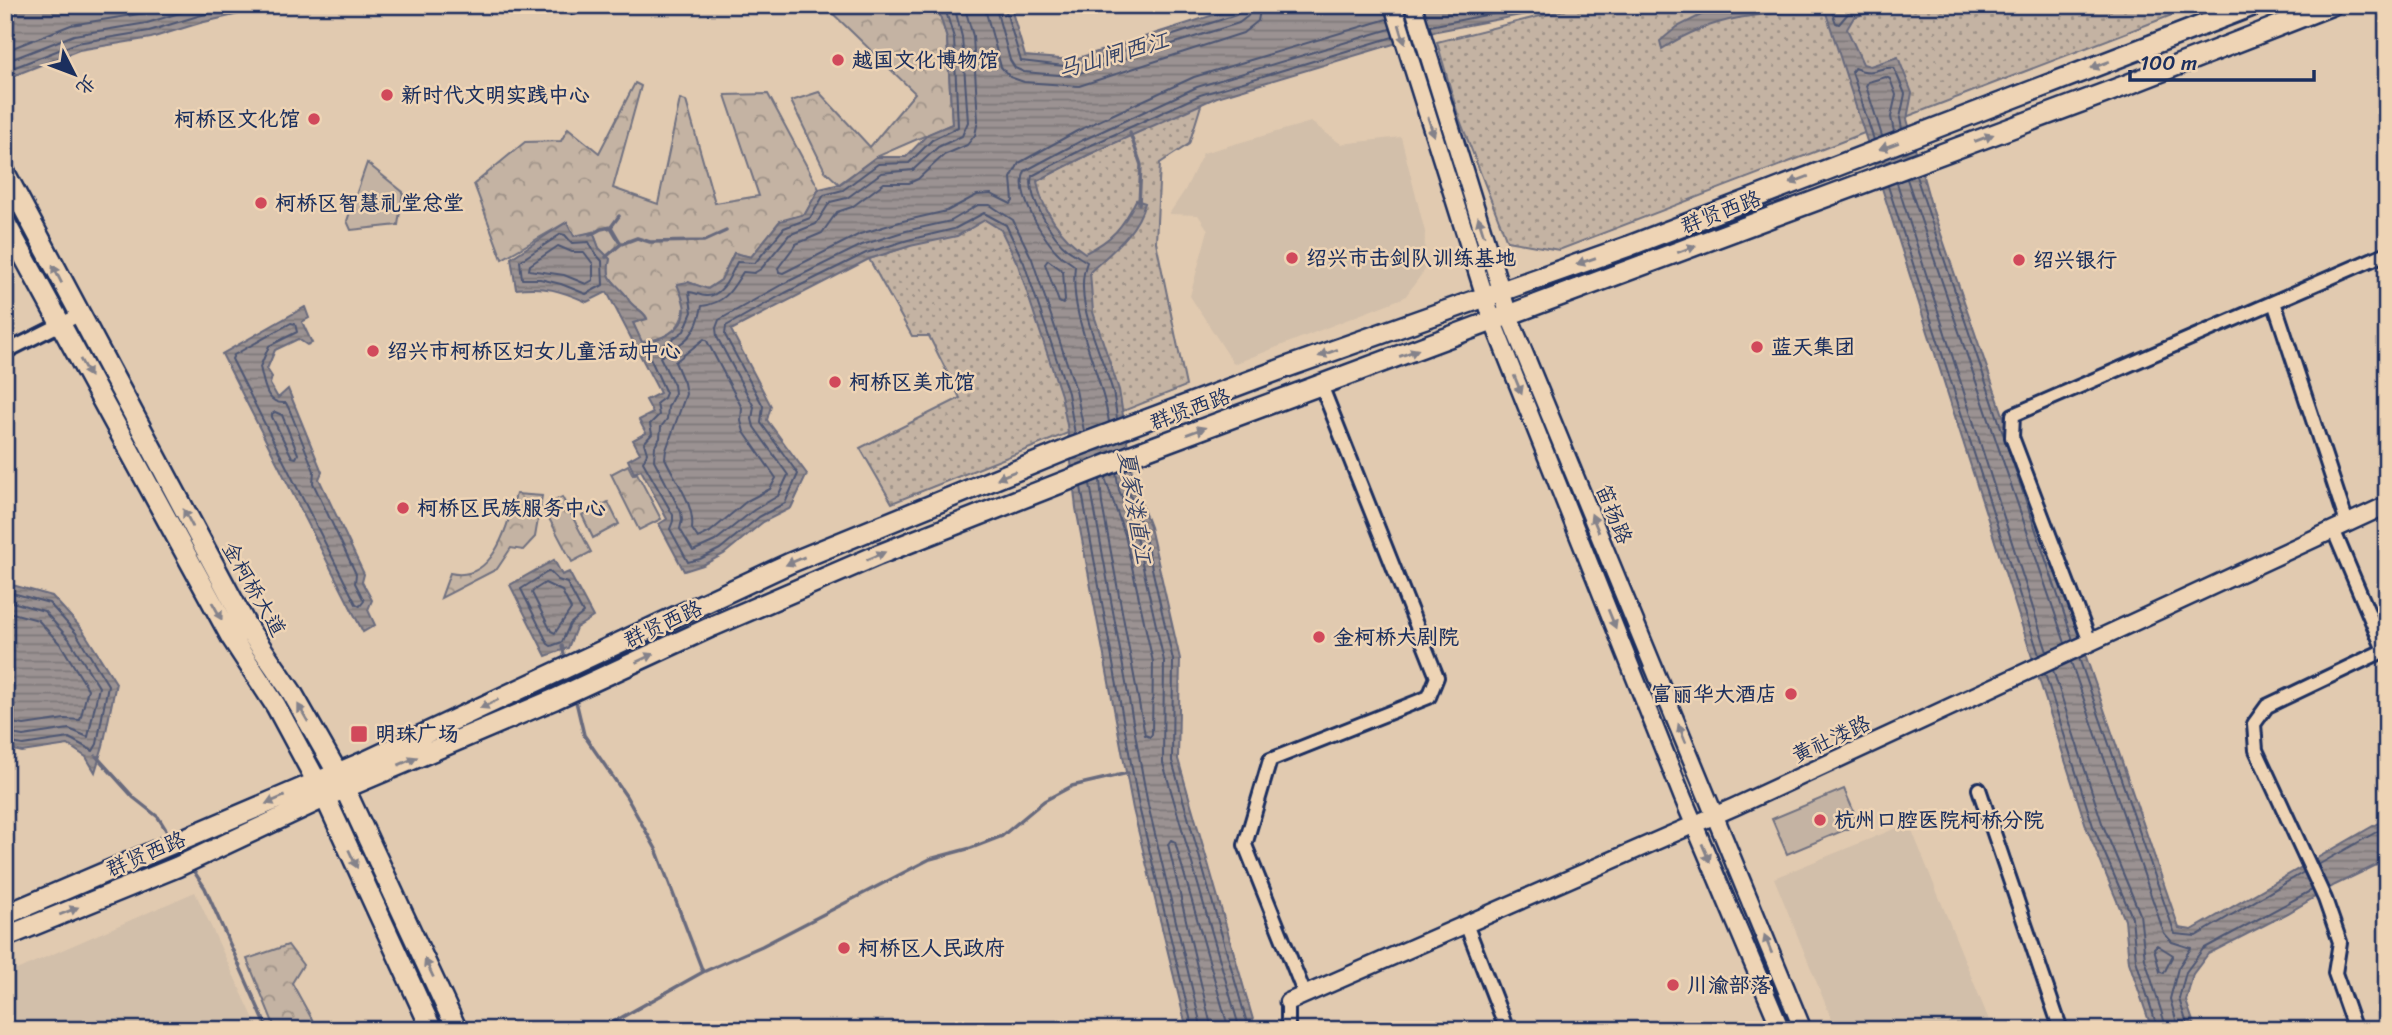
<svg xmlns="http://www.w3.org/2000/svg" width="2392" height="1035" viewBox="0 0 2392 1035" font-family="Sriracha,'LXGW WenKai TC',sans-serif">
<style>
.built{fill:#d2bfaa}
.grass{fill:#c4b3a3;stroke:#707180;stroke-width:2}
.forest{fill:url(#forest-crowns);stroke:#707180;stroke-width:2}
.park{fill:url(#park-dots);stroke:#707180;stroke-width:2}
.water{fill:url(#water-rules);stroke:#686a7d;stroke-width:2}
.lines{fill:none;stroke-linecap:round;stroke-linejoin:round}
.shore{stroke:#4e5773;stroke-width:2}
.stream{stroke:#686a7d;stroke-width:3.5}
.minor-casing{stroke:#1b2f5e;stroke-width:18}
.tertiary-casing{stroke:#1b2f5e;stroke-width:21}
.primary-casing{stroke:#1b2f5e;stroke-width:24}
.minor{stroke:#eed4b5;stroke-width:12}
.tertiary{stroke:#eed4b5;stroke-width:16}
.primary{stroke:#eed4b5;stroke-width:19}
.oneway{fill:#84828a}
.poi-dot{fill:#d1495b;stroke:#eed4b5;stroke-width:2.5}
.labels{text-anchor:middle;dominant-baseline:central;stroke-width:5;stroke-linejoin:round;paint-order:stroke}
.poi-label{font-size:21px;font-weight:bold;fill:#1b2f5e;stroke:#eed4b5;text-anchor:start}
.street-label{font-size:21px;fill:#1b2f5e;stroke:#eed4b5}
.water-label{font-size:23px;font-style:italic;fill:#354368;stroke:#eed4b5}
</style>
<defs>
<pattern id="forest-crowns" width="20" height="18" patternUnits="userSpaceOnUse" patternTransform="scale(1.75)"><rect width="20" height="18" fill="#c4b3a3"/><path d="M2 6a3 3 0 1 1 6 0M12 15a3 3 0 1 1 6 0" fill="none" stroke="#9e9288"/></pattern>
<pattern id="park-dots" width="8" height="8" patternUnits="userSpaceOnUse" patternTransform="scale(1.75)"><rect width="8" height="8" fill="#c4b3a3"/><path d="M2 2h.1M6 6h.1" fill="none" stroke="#9e9288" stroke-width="1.8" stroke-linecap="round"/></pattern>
<pattern id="water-rules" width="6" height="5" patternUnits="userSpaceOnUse" patternTransform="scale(1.75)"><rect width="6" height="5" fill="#9b9292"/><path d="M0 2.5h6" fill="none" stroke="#7e787a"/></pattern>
</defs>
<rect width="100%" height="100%" fill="#e1cab0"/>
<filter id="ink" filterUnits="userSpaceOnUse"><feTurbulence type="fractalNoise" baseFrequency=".0143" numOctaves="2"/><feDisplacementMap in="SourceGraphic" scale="14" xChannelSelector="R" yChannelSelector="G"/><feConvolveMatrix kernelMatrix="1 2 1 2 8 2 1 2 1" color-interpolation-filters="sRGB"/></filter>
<g filter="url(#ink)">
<path class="built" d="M1311,122L1341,144L1401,137L1425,232L1424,271L1405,297L1234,364L1190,296L1208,230L1198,215L1169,214L1185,190L1203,153Z
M1909,823L1993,1030H1836L1774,878Z
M195,892L259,1030H5V975Z"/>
<path class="grass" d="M367,163L403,192L398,225L351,230L347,221Z
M608,502L619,524L593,538L582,515Z
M1844,789L1859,824L1787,854L1772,819Z"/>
<path class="forest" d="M824,5H937L947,39L952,124L876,157L839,184L825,171L791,101L819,92L870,147L915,93Z
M635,83L641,86L613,188L658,204L680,99L686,101L715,203L759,196L725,95L768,94L819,189L805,214L779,222L751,257L734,253L721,280L707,289L688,282C684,319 683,336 642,343L633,323L647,318C643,310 636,309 630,303C628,300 627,296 624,293C613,280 605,279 610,259L599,248L593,232L574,237L567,222L502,259L474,184L525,142L561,141L568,128L599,153Z
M628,465L633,475L637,473L661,519L639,530L611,474Z
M516,494L542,496L535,537L523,550L511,548L497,569L441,598L450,573C494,583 507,526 516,494Z
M562,497L591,552L572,562L543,507Z
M288,945L303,965L292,983L318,1030H276L247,959Z"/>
<path class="park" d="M1584,5H2198L1559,250L1507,241L1458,115L1437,42Z
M1202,102L1189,144L1160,163L1156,242L1186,386L892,503L860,448L960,398L929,336H912L869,259L910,246L1088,155Z"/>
<path class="water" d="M5,5H284L269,7L200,23L151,38L79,50L5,79Z
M937,5H1010L1025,56L1072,60L1245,5H1573L1437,31L1217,97L1088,155L1037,181C1041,209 1062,238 1085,253C1112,240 1123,227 1136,200L1145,203C1136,234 1113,250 1090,272L1093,312L1119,390L1134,485L1150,527L1180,659L1178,759L1256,1030H1187L1133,809L1076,508L1067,425L1061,395L1018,265L1001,230L985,220L957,236L910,246L869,259L731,330L771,406L767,420L807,474L791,508L763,522L724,554L703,565L684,571L659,524L667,519L641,470L634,473L628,460L640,453L633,440L646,433L639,420L653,413L646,400L660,393L607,292L587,302C559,290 546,286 516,289L511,258L567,222L574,236L593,232L599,248L610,259C605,279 613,280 624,293C627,296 628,300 631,303C637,310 643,310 647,319L633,323L642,342C659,340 683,332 685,311C685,303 680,291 677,284L688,282L708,289L721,280L734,253L751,257L780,221L805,214L819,189L840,184L876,157H906L928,134L952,124L947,39Z
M1765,5H1893L1854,17L1847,29L1863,64L1870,66L1898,57L1912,93L1907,119L1931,205L2179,928L2192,930L2387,818V860L2335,885L2288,913L2208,954L2193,974L2186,1001L2196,1030H2152L2129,962L2125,920L2087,829L1826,13C1767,11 1713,15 1662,49L1660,41L1677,27L1717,7Z
M305,307L309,318L302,322L312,343L307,345L298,339L275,350L267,369L272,377L270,384L278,398L288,389L322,472L319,479L364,574L362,582L372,600L368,610L375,625L363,632L222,354Z
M554,560L562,575L569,572L593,617L576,628L568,648L546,656L510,585Z
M5,583L52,596L82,629L116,683L103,746L95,772L86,757L68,745L22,752L5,748Z"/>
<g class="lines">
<path class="shore" d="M944,5L954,38L958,127L932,140L909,163L878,164L843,190L824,195L810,218L784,228L755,263L737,262C731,274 723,297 706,296C700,296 695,292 689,292L692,312L684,331L662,346L647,351L666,393L664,398L657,403L659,415L650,424L652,434L644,443L647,453L643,462L673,515V521L670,529L688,562L700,559L720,549L759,517L785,503L798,474L761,423L763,406L725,335L726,326L785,293L866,253L908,240L954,229L984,213L1006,225L1024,263L1068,393L1075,434
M954,5L962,37L968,122L962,136L938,147L913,170L881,173L847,198L830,202L816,224L789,235L761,269L754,273L743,272C731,291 725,303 702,306C696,338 685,341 660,357L674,385L675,393L668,407L667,419L661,427L660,438L655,446L654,460L681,512L682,520L680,529L693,551L715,541L754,510L778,496L788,475L754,427L752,419L754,407L717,337L716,328L719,320L781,285L862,245L906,231L951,221L978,205H990L1013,220L1032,259L1076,390L1084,431
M964,5L973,36L978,121L975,135L967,145L944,155L918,179L909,183H884L852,207L837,212L822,233L796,244L778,268L779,272L783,273L860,234L903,221L947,211L977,195L991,194L1011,204L1013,201L1011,178L1019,163L1077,131L1194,77L1387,19
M984,5L1001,67L1010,77L1024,82L1079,86L1243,33L1258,21L1261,5
M995,5L1010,60L1015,68L1024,72L1070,76L1239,23L1248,16L1251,5
M1004,5L1021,61L1073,67L1236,15L1241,11L1242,5
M1812,5L1830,7L1836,23L1839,24L1850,11L1871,5
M1430,26L1536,5
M5,51L71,25L145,13L168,5
M5,62L74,35L147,23L205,5
M5,71L77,43L149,31L198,16L244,5
M1882,136L1866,86L1868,82L1886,77L1890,79L1896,95L1891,117L1894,132
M1874,140L1852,72L1854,68C1877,77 1876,66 1894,68L1905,94L1900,118L1902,129
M1916,176L2073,640
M1907,179L2065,643
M1897,183L2047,652
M1888,186L2039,655
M561,234L565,235L572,243L589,242L594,252L602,261L603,285L586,294L561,284L540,279H522L520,261Z
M558,246L572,252H584L593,264V280L586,284L564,275L529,270L530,265Z
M1048,260L1063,271L1065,301L1063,304L1059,302L1045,264Z
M291,323L295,324L297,332L269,346L260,367C264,382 265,405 286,403L290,411L314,471L313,483L356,574L355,583L364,601L360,606L356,604L232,359L234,355Z
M704,339L707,341L742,408L741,421L744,432L776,478L770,489L747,501L710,532L698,538L692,529C695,503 675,481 665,458L666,450L686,394L684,383L675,362Z
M275,412L282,415L298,454L296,458L292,457L272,417V414Z
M1117,419C1116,410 1115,401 1113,392C1102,353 1072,302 1087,262C1081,258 1074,254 1068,250C1053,238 1026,195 1032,176L1085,148L1200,95L1393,37
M1109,422C1101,369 1069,320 1075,266C1070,262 1065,259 1061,256C1044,241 1014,193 1025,171L1081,141L1197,87L1390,29
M1125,470L1127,487L1143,529L1173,660L1172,761L1249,1030
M1116,473L1119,490L1135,532L1164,661L1163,763L1240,1030
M1100,480L1102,504L1145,735L1150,737L1152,734L1153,662L1125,535L1105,478
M1090,484L1148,805L1202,1030
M1081,487L1139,807L1193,1030
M549,571L558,580L567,583L583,613L570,624L562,642L551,646L548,644L521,589Z
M545,583L562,591L571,609L555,633L551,631L532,593L534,590Z
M5,591L49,603L76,633L108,685L97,744L93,751L69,738L23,745L5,742
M5,600L44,611L69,639L99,687L88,737L69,729L23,736L5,733
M5,611L38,620L61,645L88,689L80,720L65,719L24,725L5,722
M2079,658L2175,934L2196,936L2304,872
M2071,662L2164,933L2172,942L2191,948L2178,968L2170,999L2179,1030
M2053,670L2102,823L2140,914L2145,959L2167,1030
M2045,674L2093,826L2132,917L2136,960L2158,1030
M2318,865L2387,826
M2157,945L2173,955L2164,973L2160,972L2154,948Z
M1212,1030L1168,844L1171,840L1175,842L1229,1030
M2189,1030L2179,999L2186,972L2203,949L2312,890"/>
<path class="stream" d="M1130,133L1141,165L1139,204
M619,216L611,227L621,244L637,238L650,242L704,241L726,231
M590,235L601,229L611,227
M606,257L621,244
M562,646L566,662
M575,697L584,735L626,796L656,849L703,972
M96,756L134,798L158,817L171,838
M191,867L205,888L268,1030
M599,1030L703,972L762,946L930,859L971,848L1002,836L1044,801L1072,786L1128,773"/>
<defs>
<path id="minor" d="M572,5L573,7
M2274,302L2347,523
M5,352L79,315
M2333,529L2384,650
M2090,642L2012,437L2013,415L2387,253
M1979,789L2061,1030
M1466,924L1507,1030
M1305,995L1245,845L1270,760L1429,697L1437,677L1321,385
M1288,1002V1030
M2355,1030L2335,973L2340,942L2325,899L2256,750L2254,724L2267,706L2387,649"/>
<path id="tertiary" d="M1393,5L1493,322L1683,798L1781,1030
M1413,5L1509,316L1803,1030
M1288,1002L1734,807L2387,505"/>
<path id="primary" d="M5,173L247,627L291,691L337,772L457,1030
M5,222L231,637L276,706L325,797L432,1030
M5,915L366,761L790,563L1069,449L1287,367L1629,246L2255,5
M5,937L177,867L345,788L555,699L713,626L878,555L1132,455L2124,86L2332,5"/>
</defs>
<use href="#minor" class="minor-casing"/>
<use href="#tertiary" class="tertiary-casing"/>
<use href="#primary" class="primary-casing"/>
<use href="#minor" class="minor"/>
<use href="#tertiary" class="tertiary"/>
<use href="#primary" class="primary"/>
</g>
<defs><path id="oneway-solid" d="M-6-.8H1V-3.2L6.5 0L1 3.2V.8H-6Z" transform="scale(1.75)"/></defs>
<g class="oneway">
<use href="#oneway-solid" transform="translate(1402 34) rotate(73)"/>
<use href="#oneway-solid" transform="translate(2100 65) rotate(159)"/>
<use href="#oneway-solid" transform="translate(1431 127) rotate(72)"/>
<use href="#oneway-solid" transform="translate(1984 138) rotate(-20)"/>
<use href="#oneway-solid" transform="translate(1889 146) rotate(160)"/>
<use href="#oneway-solid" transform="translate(1799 180) rotate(159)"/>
<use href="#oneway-solid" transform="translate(1481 226) rotate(-107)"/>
<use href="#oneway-solid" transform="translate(1687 249) rotate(-21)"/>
<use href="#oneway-solid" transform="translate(1586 261) rotate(161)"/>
<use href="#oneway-solid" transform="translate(57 274) rotate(-117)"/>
<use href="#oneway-solid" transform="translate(1328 353) rotate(160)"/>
<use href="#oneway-solid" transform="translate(1409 353) rotate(-20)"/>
<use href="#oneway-solid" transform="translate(85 368) rotate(61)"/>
<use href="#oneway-solid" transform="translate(1518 385) rotate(68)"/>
<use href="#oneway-solid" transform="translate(1196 431) rotate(-20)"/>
<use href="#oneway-solid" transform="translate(1006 475) rotate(158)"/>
<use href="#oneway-solid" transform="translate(188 518) rotate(-118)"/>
<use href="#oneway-solid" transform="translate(1595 523) rotate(-112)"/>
<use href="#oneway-solid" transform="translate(876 556) rotate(-23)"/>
<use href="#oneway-solid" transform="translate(795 561) rotate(157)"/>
<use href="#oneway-solid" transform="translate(217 611) rotate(61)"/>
<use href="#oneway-solid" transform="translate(1612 619) rotate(68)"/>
<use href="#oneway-solid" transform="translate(645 658) rotate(-25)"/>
<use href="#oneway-solid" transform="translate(489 704) rotate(155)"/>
<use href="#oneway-solid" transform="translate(303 713) rotate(-120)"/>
<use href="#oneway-solid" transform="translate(1682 733) rotate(-112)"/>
<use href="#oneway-solid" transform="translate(408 761) rotate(-23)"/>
<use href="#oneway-solid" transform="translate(275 800) rotate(157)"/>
<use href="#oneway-solid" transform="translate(1706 853) rotate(67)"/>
<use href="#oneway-solid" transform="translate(353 859) rotate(65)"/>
<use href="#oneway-solid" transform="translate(69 911) rotate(-22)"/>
<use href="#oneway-solid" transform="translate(1768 944) rotate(-112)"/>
<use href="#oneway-solid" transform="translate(429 968) rotate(-115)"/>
</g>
</g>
<g class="poi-dot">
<circle cx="838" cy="60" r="7"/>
<circle cx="387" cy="95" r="7"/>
<circle cx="314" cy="119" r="7"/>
<circle cx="261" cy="203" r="7"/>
<circle cx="1292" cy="258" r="7"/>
<circle cx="2019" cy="260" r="7"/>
<circle cx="1757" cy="347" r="7"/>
<circle cx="373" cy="351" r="7"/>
<circle cx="835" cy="382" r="7"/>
<circle cx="403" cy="508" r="7"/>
<circle cx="1319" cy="637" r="7"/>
<circle cx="1791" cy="694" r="7"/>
<rect x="350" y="725" width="18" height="18" rx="3.5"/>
<circle cx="1820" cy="820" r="7"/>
<circle cx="844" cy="948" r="7"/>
<circle cx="1673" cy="985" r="7"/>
</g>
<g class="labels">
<g class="poi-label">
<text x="852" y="60">越国文化博物馆</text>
<text x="401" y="95">新时代文明实践中心</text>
<text x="300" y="119" text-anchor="end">柯桥区文化馆</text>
<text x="275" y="203">柯桥区智慧礼堂总堂</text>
<text x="1306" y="258">绍兴市击剑队训练基地</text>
<text x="2033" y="260">绍兴银行</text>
<text x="1771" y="347">蓝天集团</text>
<text x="387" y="351">绍兴市柯桥区妇女儿童活动中心</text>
<text x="849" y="382">柯桥区美术馆</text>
<text x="417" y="508">柯桥区民族服务中心</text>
<text x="1333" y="637">金柯桥大剧院</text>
<text x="1777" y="694" text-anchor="end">富丽华大酒店</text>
<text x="375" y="734">明珠广场</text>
<text x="1834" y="820">杭州口腔医院柯桥分院</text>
<text x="858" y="948">柯桥区人民政府</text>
<text x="1687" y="985">川渝部落</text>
</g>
<g class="street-label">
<text transform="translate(1721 212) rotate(-21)">群贤西路</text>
<text transform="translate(1190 409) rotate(-20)">群贤西路</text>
<text transform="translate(1614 514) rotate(68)">笛扬路</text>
<text transform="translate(254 589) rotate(60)">金柯桥大道</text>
<text transform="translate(663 624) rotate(-25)">群贤西路</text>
<text transform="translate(1831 739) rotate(-25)">黄社溇路</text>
<text transform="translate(146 854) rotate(-23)">群贤西路</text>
</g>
<g class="water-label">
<text transform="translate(1113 55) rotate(-16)">马山闸西江</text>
<text transform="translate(1135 507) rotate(81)">夏家溇直江</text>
</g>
</g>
<rect width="2392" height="1035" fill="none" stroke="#eed4b5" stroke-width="28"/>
<rect x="14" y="14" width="2364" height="1007" fill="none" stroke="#1b2f5e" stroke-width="2.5" filter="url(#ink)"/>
<g transform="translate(74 74) rotate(132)" stroke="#eed4b5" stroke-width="5" paint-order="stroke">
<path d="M0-5L12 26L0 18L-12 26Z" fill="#1b2f5e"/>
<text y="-10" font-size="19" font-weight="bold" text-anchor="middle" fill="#1b2f5e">北</text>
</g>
<path d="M2130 70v10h184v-10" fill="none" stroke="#1b2f5e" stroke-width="3.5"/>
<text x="2140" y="70" font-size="21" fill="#1b2f5e" stroke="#eed4b5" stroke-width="5" paint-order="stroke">100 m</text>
</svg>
